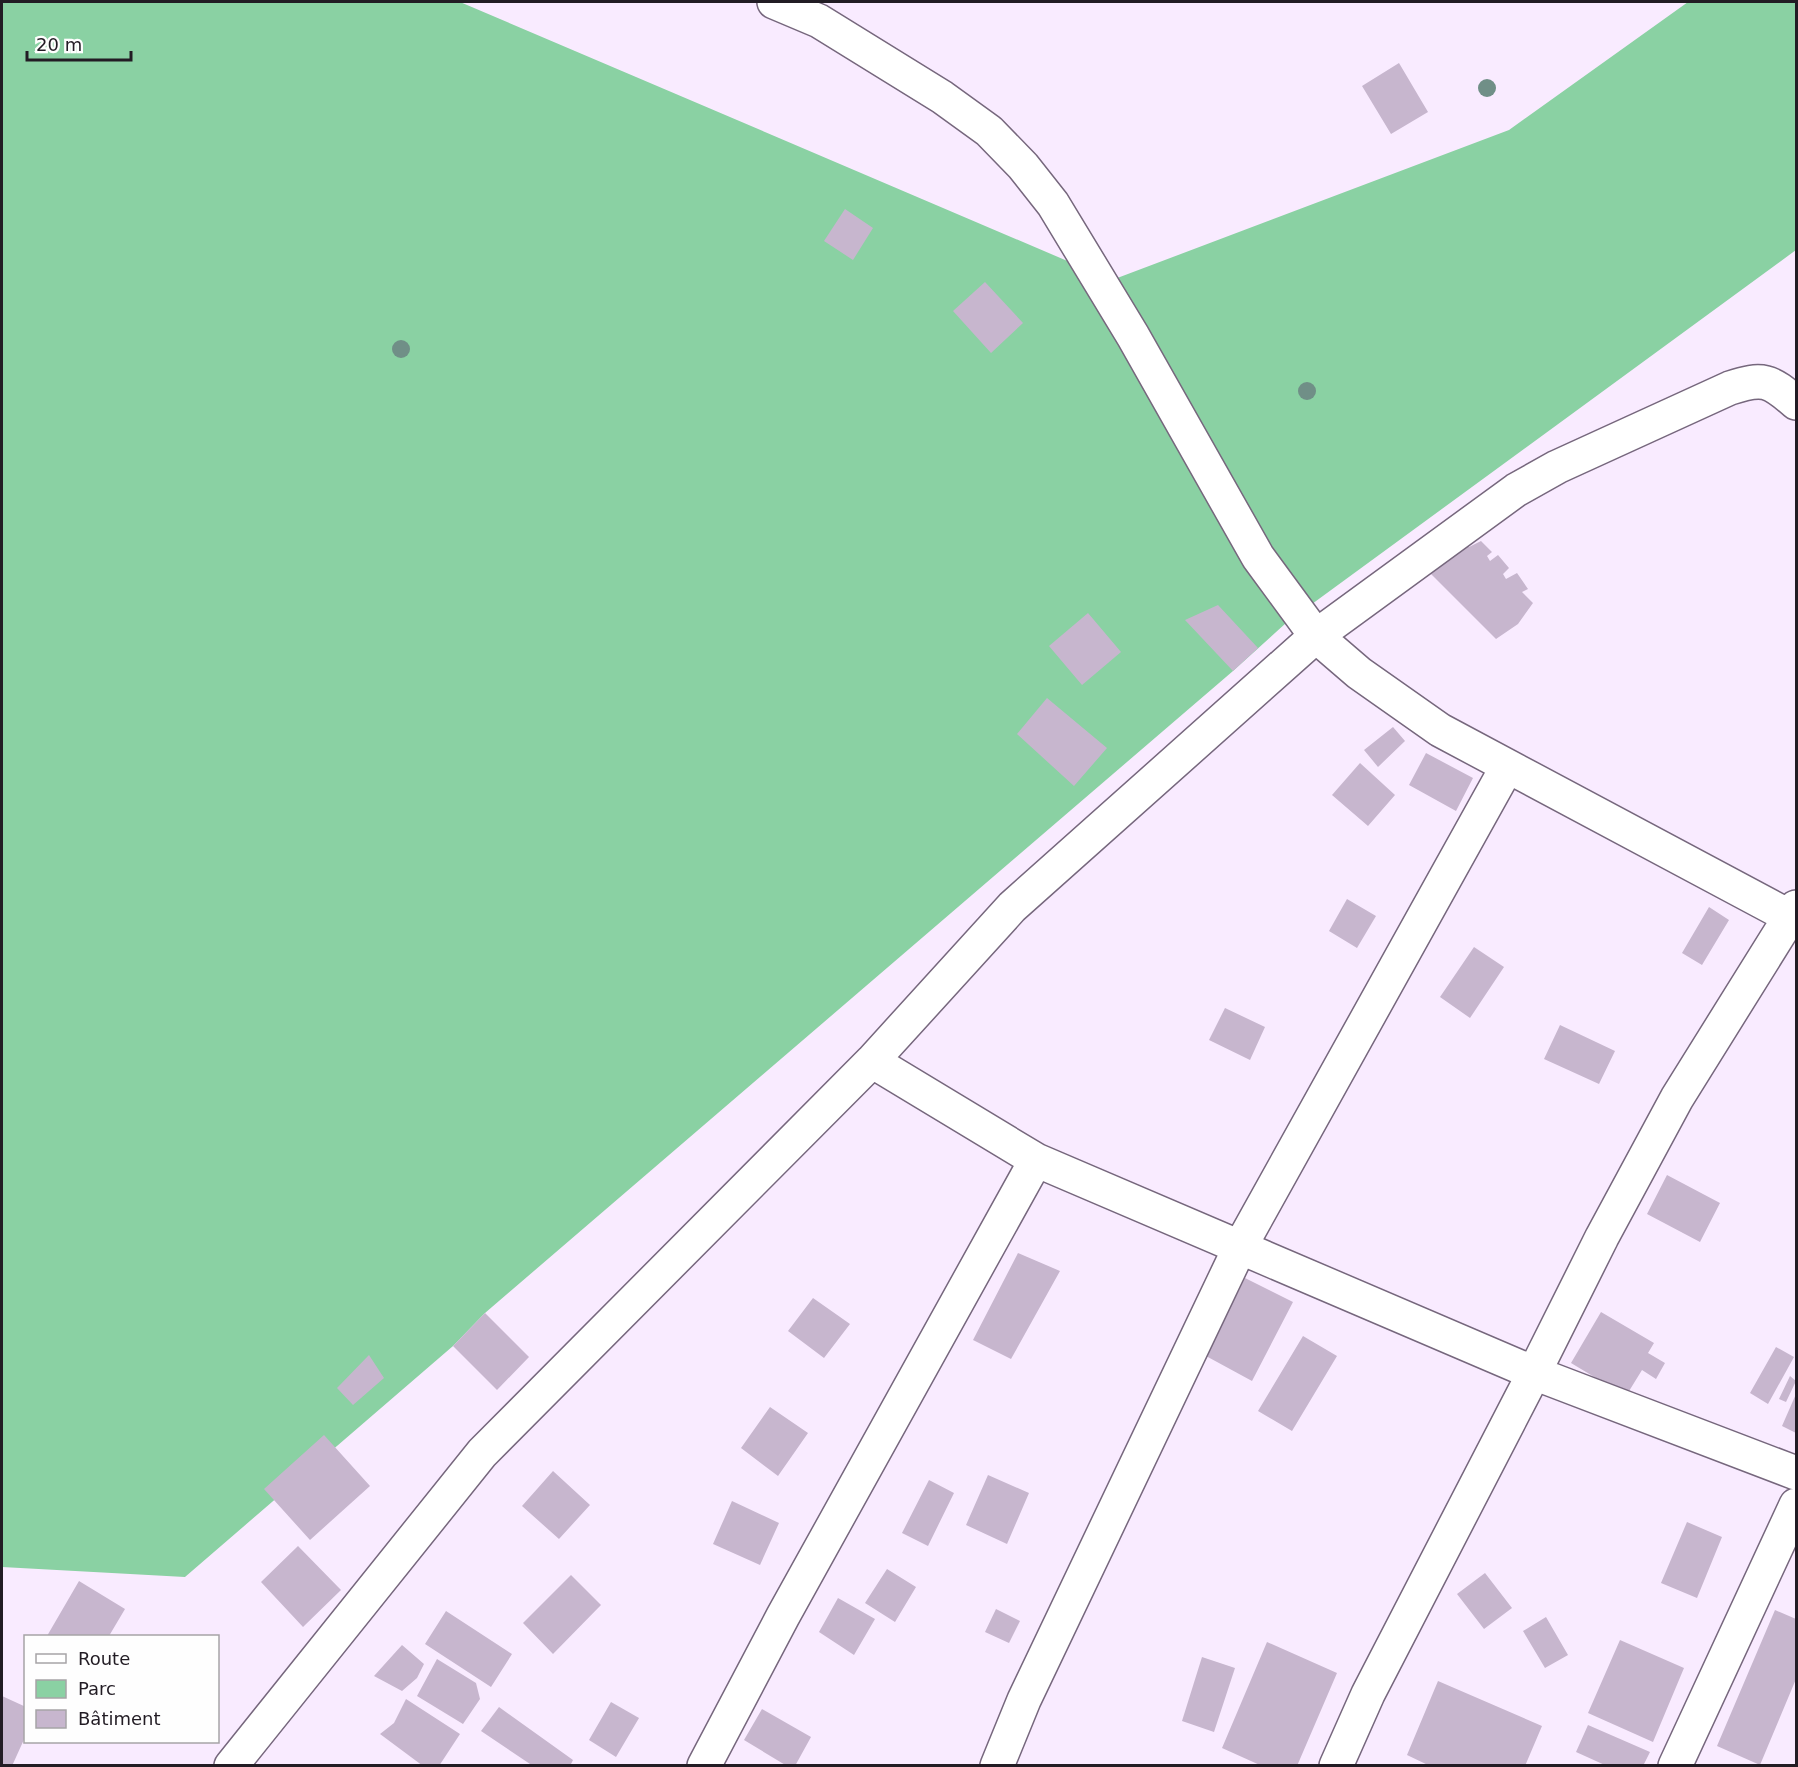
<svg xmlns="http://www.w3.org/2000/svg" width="1798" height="1767" viewBox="0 0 1798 1767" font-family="'DejaVu Sans',sans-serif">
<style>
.green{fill:#8ad1a3}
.building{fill:#c7b6ce}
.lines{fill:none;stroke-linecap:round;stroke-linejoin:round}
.street-casing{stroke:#76677d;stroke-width:36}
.street{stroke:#fff;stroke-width:33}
.tree{fill:#708f87}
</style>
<rect width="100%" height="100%" fill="#f9ebff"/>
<path class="green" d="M2,2H460L1112,280L1509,130L1688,2H1796V250L1286,623L1233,671L485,1313L453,1346L185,1577L2,1567Z"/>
<path class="building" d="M1399,63L1428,112L1391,134L1362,86Z
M845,209L873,228L853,260L824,241Z
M985,282L1023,323L991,353L953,311Z
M1463,537L1469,547L1481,541L1492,552L1487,556L1490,561L1498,555L1509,568L1503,574L1506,579L1517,573L1528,589L1522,592L1533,603L1518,624L1496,639L1425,568Z
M1218,605L1258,648L1233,671L1185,620Z
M1088,613L1121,652L1082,685L1049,646Z
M1047,698L1107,748L1074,786L1017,734Z
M1393,727L1405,741L1378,767L1364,750Z
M1426,753L1473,778L1456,811L1409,785Z
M1360,763L1395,795L1368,826L1332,795Z
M1347,899L1376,916L1357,948L1329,931Z
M1709,907L1729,920L1702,965L1682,953Z
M1474,947L1504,967L1470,1018L1440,997Z
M1225,1008L1265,1027L1250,1060L1209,1040Z
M1560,1025L1615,1051L1599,1084L1544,1059Z
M1667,1175L1720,1203L1700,1242L1647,1214Z
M1018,1253L1060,1271L1011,1359L973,1340Z
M1245,1278L1293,1302L1252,1381L1206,1356Z
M813,1298L850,1324L824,1358L788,1331Z
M1601,1312L1654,1343L1648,1353L1665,1363L1656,1379L1642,1370L1626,1396L1571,1363Z
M485,1313L529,1357L497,1390L453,1346Z
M1303,1336L1337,1356L1292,1431L1258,1411Z
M1776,1347L1794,1357L1768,1404L1750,1393Z
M369,1355L384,1378L353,1405L337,1388Z
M1790,1376L1796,1381L1786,1402L1779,1399Z
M1796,1394V1433L1782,1426Z
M770,1407L808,1433L778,1476L741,1448Z
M324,1435L370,1486L310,1540L264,1489Z
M553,1471L590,1505L559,1539L522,1506Z
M988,1475L1029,1493L1007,1544L966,1525Z
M929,1480L954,1493L928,1546L902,1533Z
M732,1501L779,1523L760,1565L713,1544Z
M1687,1522L1722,1537L1697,1598L1661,1583Z
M298,1546L341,1590L303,1627L261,1582Z
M887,1569L916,1587L895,1622L865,1603Z
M1485,1573L1512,1608L1484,1629L1457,1594Z
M571,1575L601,1605L553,1654L523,1623Z
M79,1581L125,1609L109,1636H47Z
M838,1598L875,1619L854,1655L819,1632Z
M996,1609L1020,1621L1009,1643L985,1632Z
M1775,1610L1796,1619V1679L1760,1765L1717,1746Z
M446,1611L512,1654L491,1687L425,1644Z
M1546,1617L1568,1655L1545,1668L1523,1631Z
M1620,1640L1684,1668L1653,1742L1588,1713Z
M1267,1642L1337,1673L1297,1766H1262L1222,1748Z
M402,1645L424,1664L417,1678L402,1691L374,1676Z
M1202,1657L1235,1668L1214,1732L1182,1721Z
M437,1659L476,1683L480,1699L463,1724L417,1696Z
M1438,1681L1542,1726L1525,1766H1430L1407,1755Z
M2,1696L26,1707V1735L12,1766H2Z
M406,1699L460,1734L439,1766H423L380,1734L394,1723Z
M611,1702L639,1718L616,1757L589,1740Z
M499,1707L573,1760L570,1766H533L481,1731Z
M762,1709L811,1737L795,1766H787L744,1740Z
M1588,1725L1650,1752L1643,1766H1607L1576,1752Z"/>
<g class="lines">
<defs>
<path id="street" d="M774,2L819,21L942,97L989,131L1023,166L1053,204L1133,336L1258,557L1316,636L1359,673L1440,730L1796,920
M872,1061L1036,1160L1534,1373L1796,1473
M231,1766L482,1453L872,1061L1012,907L1316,636L1516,490L1557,467L1730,388C1763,377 1770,380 1796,403
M704,1766L783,1616L1036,1160
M997,1766L1024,1700L1240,1247L1507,767
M1336,1766L1368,1694L1534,1373L1602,1237L1677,1098L1796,907
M1675,1766L1796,1505"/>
</defs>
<use href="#street" class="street-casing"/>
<use href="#street" class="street"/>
</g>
<g class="tree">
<circle cx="1487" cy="88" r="9"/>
<circle cx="401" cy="349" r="9"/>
<circle cx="1307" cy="391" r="9"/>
</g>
<rect width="1798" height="1767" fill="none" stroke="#221c24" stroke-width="6"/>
<rect x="24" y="1635" width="195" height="108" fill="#fefefe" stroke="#a6a4a7" stroke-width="1.5"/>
<rect x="36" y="1654" width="30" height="9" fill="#ffffff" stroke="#a6a4a7" stroke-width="1.5"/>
<text x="78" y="1665" font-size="18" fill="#221c24">Route</text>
<rect x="36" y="1680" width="30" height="18" fill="#8ad1a3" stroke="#a6a4a7" stroke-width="1.5"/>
<text x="78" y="1695" font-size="18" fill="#221c24">Parc</text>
<rect x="36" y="1710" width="30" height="18" fill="#c7b6ce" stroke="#a6a4a7" stroke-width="1.5"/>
<text x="78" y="1725" font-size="18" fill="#221c24">Bâtiment</text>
<path d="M27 51v9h104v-9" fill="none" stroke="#221c24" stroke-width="3"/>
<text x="36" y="51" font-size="18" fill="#221c24" stroke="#fefefe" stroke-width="4.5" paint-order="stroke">20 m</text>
</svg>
